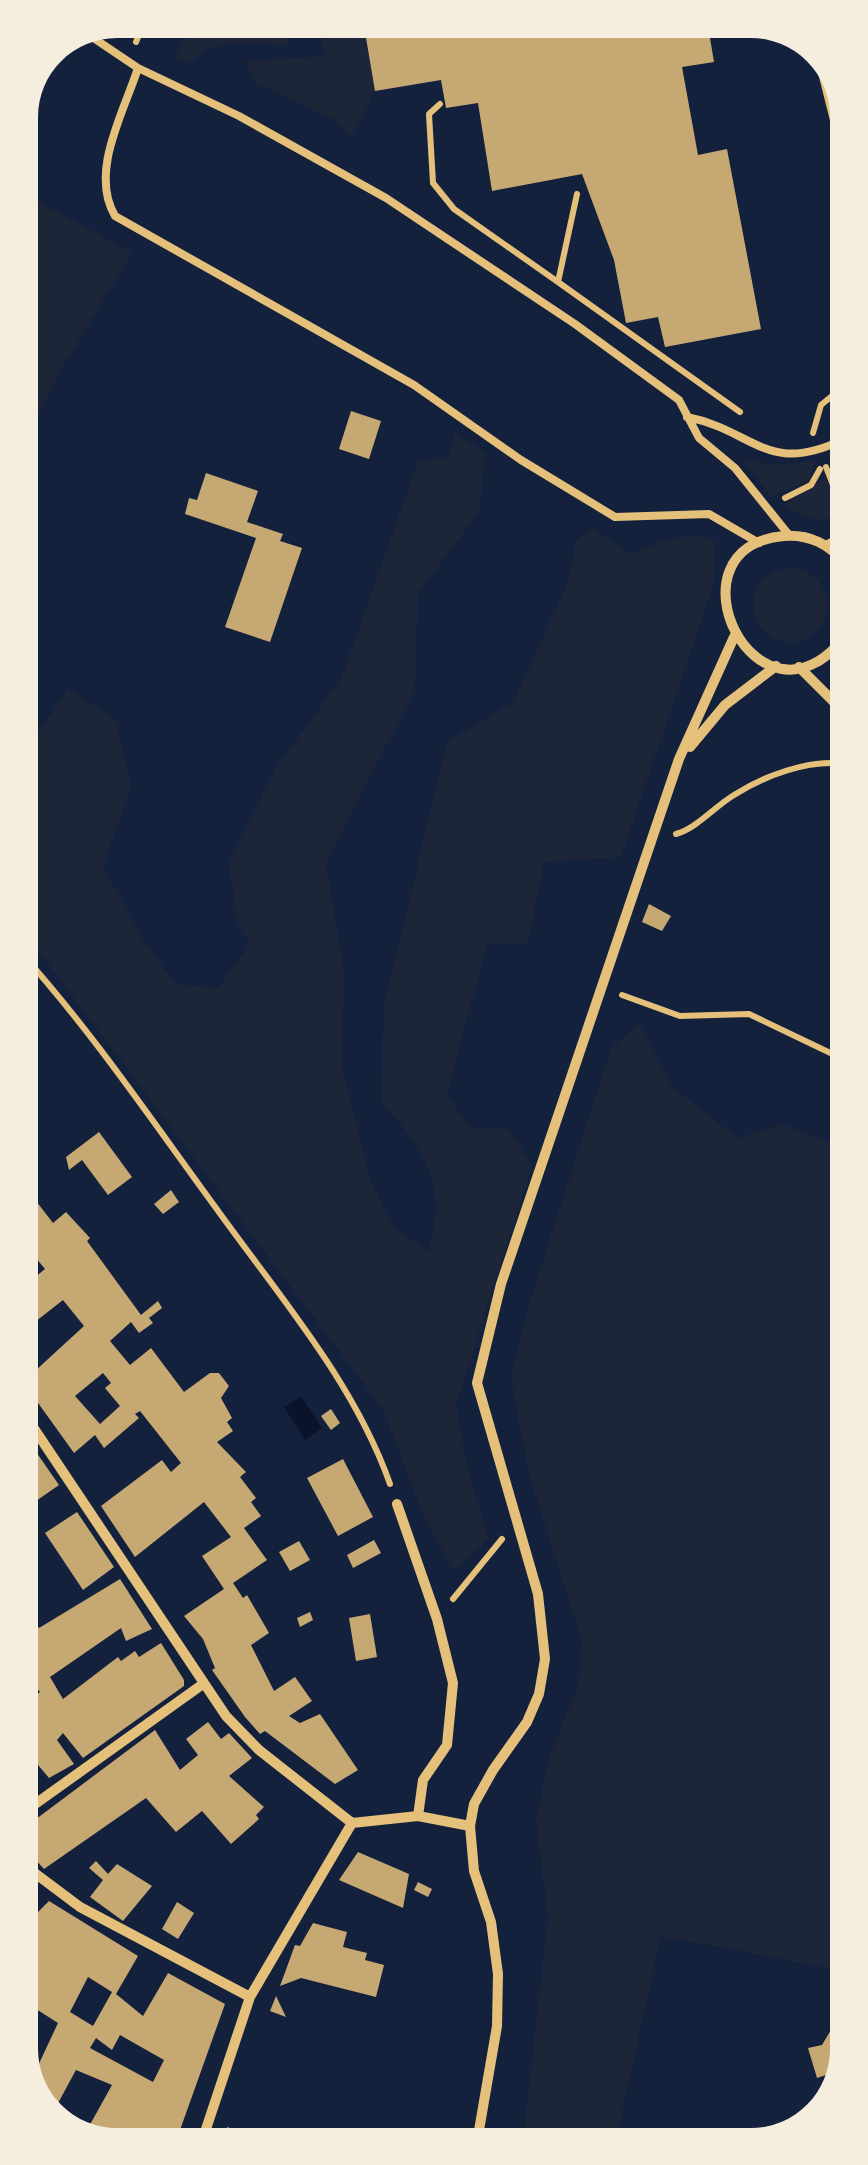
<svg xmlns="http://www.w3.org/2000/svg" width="868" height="2165" viewBox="0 0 868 2165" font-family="'Golos Text',sans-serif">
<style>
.green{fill:#1d2539}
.water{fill:#0b132b}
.building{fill:#c6a872;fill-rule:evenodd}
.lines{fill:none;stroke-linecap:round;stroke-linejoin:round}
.path{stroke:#e5c07b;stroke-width:6}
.service{stroke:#e5c07b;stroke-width:8}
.minor{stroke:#e5c07b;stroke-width:10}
</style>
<rect width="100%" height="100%" fill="#14213d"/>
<path class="green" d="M194,20H286L289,45C254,46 214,34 189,64L175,57Z
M319,20H363L375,91L350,138L336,121L256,83L245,61L324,56Z
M36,200L132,253L61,370L21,451L20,219Z
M455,434L485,452L480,511L418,594L415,689L326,863L345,975L341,1060L371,1181L393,1228L428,1251C449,1188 425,1147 381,1103L384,1005L447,742L513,702L568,583L576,540L593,528L630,553C657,545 689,527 715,542L713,586L621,857L544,862L528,944L487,943L447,1096L472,1129H509L532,1166L456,1405L469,1475L489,1538L454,1571L424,1517L383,1409L22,929V766L24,753L68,689L116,720L131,787L103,866L141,937L175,983L217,989L250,944L237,921L229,864L276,768L342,677L418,461L447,458Z
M742,458L773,465L815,461L809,481L771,497Z
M823,479L829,482L837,516C817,524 802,517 784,505Z
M753 605a37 37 0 1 1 74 0a37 37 0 1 1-74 0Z
M639,1024L672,1087L738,1138L782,1124L846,1149L848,1972L661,1936L616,2141L523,2142L548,1918L536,1820L549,1758L579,1683L581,1639L529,1474L511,1379L532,1295L611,1048Z"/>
<path class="water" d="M301,1396L322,1428L305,1440L284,1407Z"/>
<path class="building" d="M363,20H707L714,62L682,67L698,155L727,149L761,329L665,347L658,317L626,323L614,260L582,174L492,191L478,103L446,108L441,80L375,91Z
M351,411L381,421L369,459L339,449Z
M206,473L258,491L247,522L283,534L280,541L302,548L270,642L225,627L256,538L185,514L189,498L197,500Z
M649,904L671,916L662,931L642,922Z
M99,1132L132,1177L108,1195L82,1160L69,1170L66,1157Z
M23,1184L53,1223L66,1212L90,1238L87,1241L141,1315L158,1301L162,1308L149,1318L153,1323L139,1333L131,1322L110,1341L130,1365L151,1348L184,1392L210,1373H219L229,1386L221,1398L232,1418L227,1422L233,1431L217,1442L246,1472L240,1477L256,1498L251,1502L261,1516L244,1528L267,1560L233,1583L243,1598L247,1595L269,1633L251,1645L274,1691L295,1677L312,1701L289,1716L300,1723L320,1714L358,1770L335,1784L265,1731L260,1734L245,1717L212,1670L215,1668L203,1639L184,1616L224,1589L202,1556L231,1537L204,1502L135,1557L101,1506L162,1460L171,1472L181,1463L140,1411L135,1414L139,1418L104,1448L95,1435L74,1453L23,1382L84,1326L63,1300L26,1329L32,1335L23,1342V1287L45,1269L26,1246L31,1242L23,1232ZM103,1373L111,1383L105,1388L120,1406L100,1424L75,1396Z
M171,1190L179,1202L163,1214L154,1204Z
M331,1409L340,1423L331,1430L321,1416Z
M23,1433L59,1485L26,1508L24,1505Z
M343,1459L373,1517L338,1536L307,1478Z
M77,1512L114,1567L83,1590L45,1533Z
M374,1540L381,1553L353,1568L347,1555Z
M299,1541L310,1560L290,1571L279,1552Z
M120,1579L152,1629L126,1641L121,1628L50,1677L63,1699L118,1657L121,1661L135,1651L139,1657L161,1643L184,1680V1686L83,1758L63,1733L57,1740L74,1764L49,1778L33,1759L24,1766V1704L40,1692L24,1672V1631L35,1622L39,1628Z
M310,1612L313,1620L300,1627L297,1618Z
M370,1614L377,1657L356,1661L349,1618Z
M208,1722L221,1739L229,1733L252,1758L229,1776L264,1807L256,1815L259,1819L231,1844L202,1811L176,1832L146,1798L44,1869L24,1847V1828L155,1730L180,1770L198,1755L186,1739Z
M24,1771L36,1786L24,1795Z
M358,1852L409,1874L403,1908L339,1880Z
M96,1861L108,1874L117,1864L152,1886L123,1921L90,1897L103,1880L89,1868Z
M418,1882L432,1889L428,1897L414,1890Z
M49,1901L138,1956L116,1994L143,2016L168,1973L225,2004L175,2144L110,2145L57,2125L52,2117L87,2130L112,2085L76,2070L51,2116L29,2085L58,2023L25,2002V1936L32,1925L28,1922ZM88,1977L112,1992L93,2026L70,2012ZM120,2035L164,2060L153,2082L90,2048L96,2038L112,2050Z
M177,1902L194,1913L178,1939L162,1929Z
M313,1923L347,1932L343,1947L367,1953L365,1960L384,1965L376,1997L301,1978L280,1986L295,1945L300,1946Z
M276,1996L286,2017L270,2011Z
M848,2002V2049L841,2070L817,2078L808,2048L822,2045L838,2018L834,2006Z
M227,2127L271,2143V2144H222Z"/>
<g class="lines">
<path class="path" d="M136,42L145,20
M814,45L843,160
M440,104L429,114L433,183L454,209L558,282
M577,194L558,282L740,412
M813,433L821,405L844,386
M826,467L844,513
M785,498L811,485L820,469
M676,834C697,828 714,807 734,795C764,776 808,759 845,764
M22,954C93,1033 153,1122 216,1208C279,1296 354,1382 390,1484
M622,995L680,1016L749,1014L845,1060
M453,1599L502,1539"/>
<path class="service" d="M86,33L138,68L239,116L386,198L575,324L679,400L699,438L735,468L789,535
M138,68C124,112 89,172 115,216L414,385L521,460L615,517L709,514L759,543
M687,417C754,430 767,477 844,439"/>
<path class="minor" d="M826,546L844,536
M844,564C831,544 808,534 784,536C661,547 757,745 844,638
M799,667L845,713
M690,747L725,705L776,666
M23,1412L226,1716L259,1750L352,1823
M397,1504L437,1619L453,1683L447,1745L423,1780L418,1816
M24,1812L203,1684
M352,1823L418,1816L470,1826
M24,1865L80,1907L250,1997
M477,2142L497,2026L498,1974L491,1922L474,1871L470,1826L474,1804L493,1770L527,1722L539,1694L545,1659L538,1594L477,1383L501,1284L679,759L734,637
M201,2144L250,1997L352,1823"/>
</g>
<path d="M0 0H868V2165H0ZM117 38H751A79 79 0 0 1 830 117V2049A79 79 0 0 1 751 2128H117A79 79 0 0 1 38 2049V117A79 79 0 0 1 117 38Z" fill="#f5edde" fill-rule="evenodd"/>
</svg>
